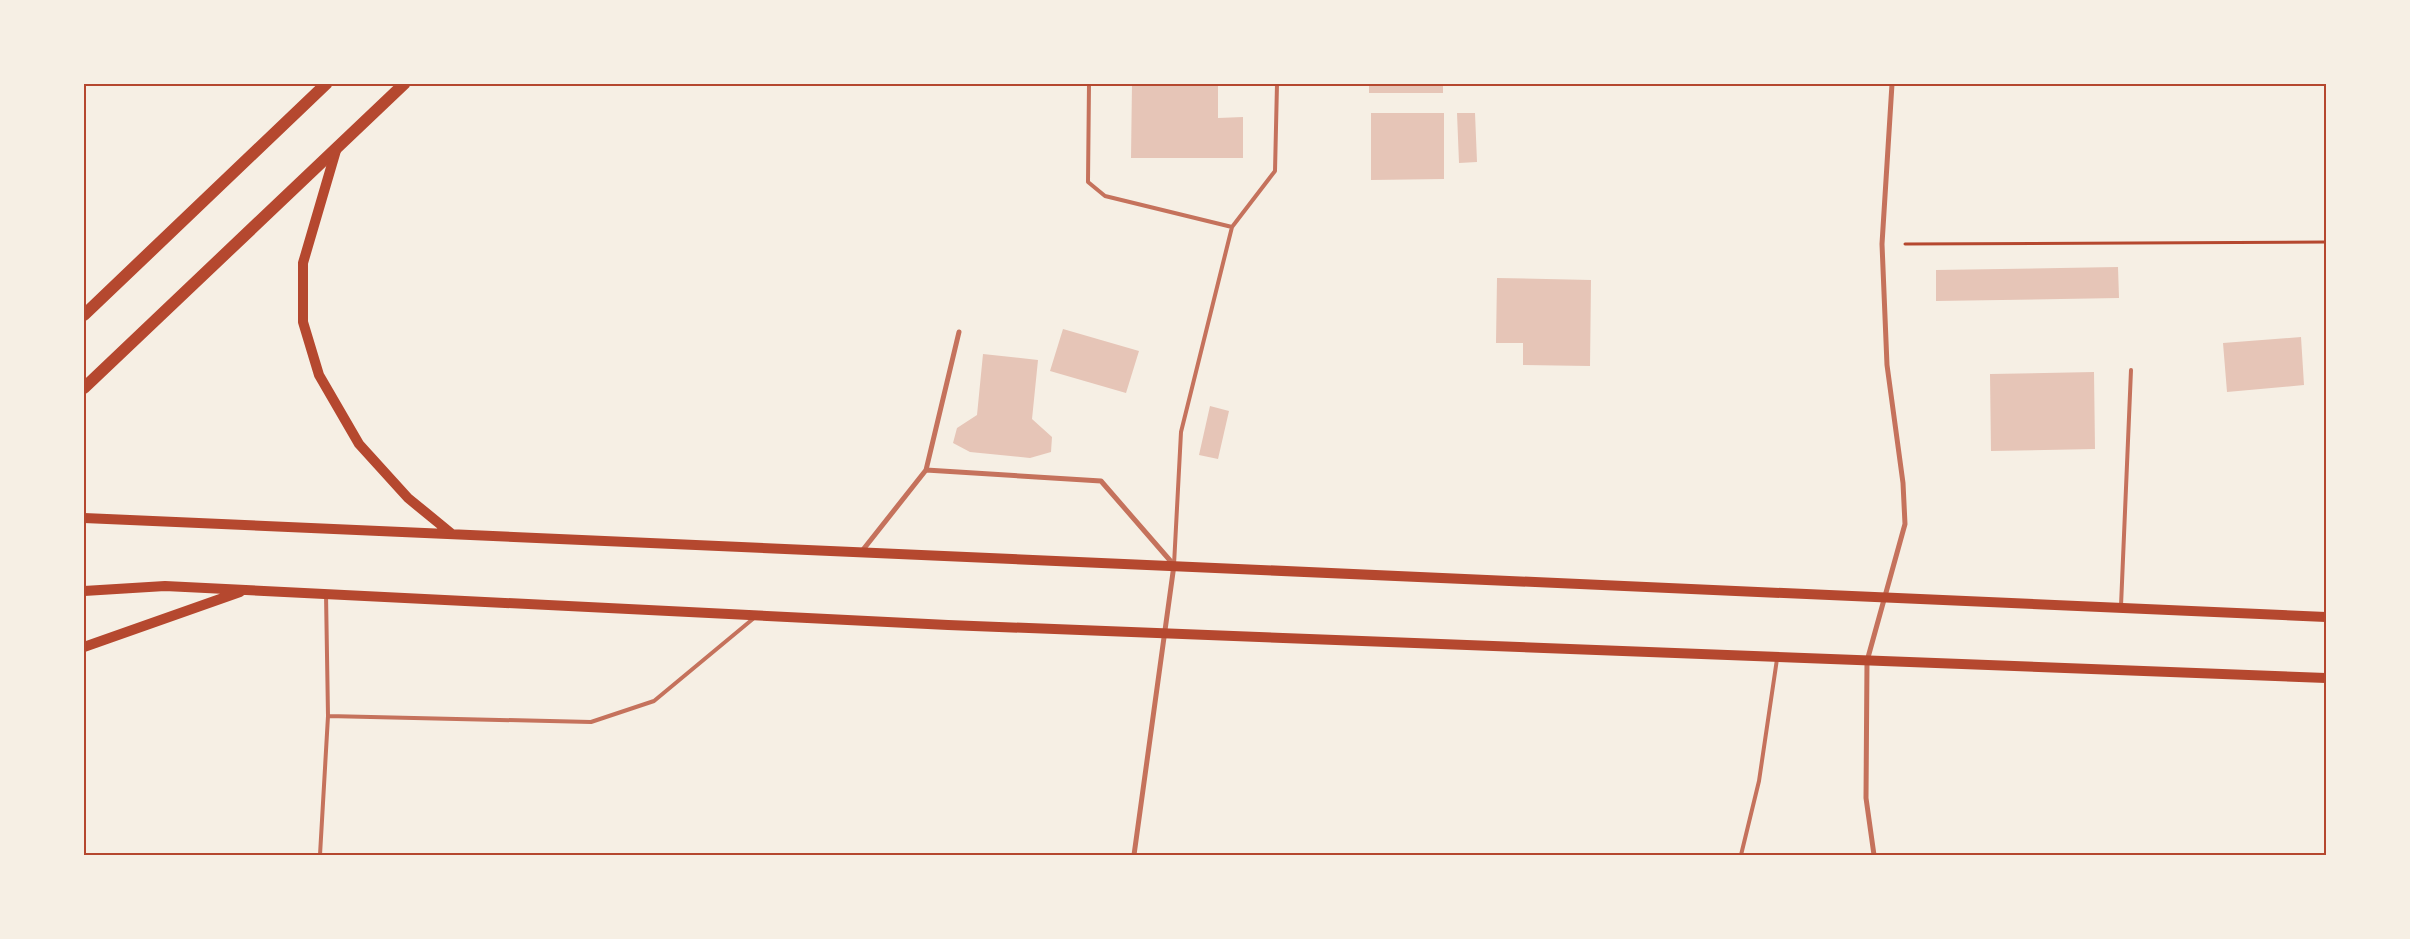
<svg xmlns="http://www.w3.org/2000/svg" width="2410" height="939" viewBox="0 0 2410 939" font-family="Karla,sans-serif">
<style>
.building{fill:#e6c5b7}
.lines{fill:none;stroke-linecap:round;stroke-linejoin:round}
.path{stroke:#b5482f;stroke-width:3}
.service{stroke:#c5725c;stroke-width:4}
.minor{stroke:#c5725c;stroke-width:5}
.secondary{stroke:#b5482f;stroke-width:10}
.primary{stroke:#b5482f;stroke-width:12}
.neatline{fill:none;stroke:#b5482f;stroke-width:2}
</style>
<rect width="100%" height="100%" fill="#f6efe4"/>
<path class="building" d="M1132,84H1218V118L1243,117V158H1131Z
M1369,84H1443V93H1369Z
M1371,113H1444V179L1371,180Z
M1457,113H1475L1477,162L1459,163Z
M2118,267L2119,298L1936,301V270Z
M1497,278L1591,280L1590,366L1523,365V343H1496Z
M1063,329L1139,351L1126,393L1050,371Z
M2301,337L2304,385L2227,392L2223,343Z
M983,354L1038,360L1032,419L1052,437L1051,452L1030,458L970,452L953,443L957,428L977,415Z
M2094,372L2095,449L1991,451L1990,374Z
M1210,406L1229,411L1218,459L1199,455Z"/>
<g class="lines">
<path class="path" d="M1905,244L2326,242"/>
<path class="service" d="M1089,84L1088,182L1105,196L1232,227
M1174,565L1181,432L1232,227L1275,171L1277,84
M2121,606L2131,370
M328,716L591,722L654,701L754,618
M320,855L328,716L326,594
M1741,855L1759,781L1777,659"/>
<path class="minor" d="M926,470L959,332
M862,551L926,470L1101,481L1174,565L1134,855
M1874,855L1866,798L1867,661L1905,524L1903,483L1887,365L1882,244L1892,84"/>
<path class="secondary" d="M337,147L303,263V322L319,375L359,444L408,498L452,534
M84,518L2326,617
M84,591L165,586L948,625L2326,678
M84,647L240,592"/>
<path class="primary" d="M84,315L326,84
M84,388L404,84"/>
</g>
<rect width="2410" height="939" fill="none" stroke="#f6efe4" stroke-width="170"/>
<rect x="85" y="85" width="2240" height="769" class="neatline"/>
</svg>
